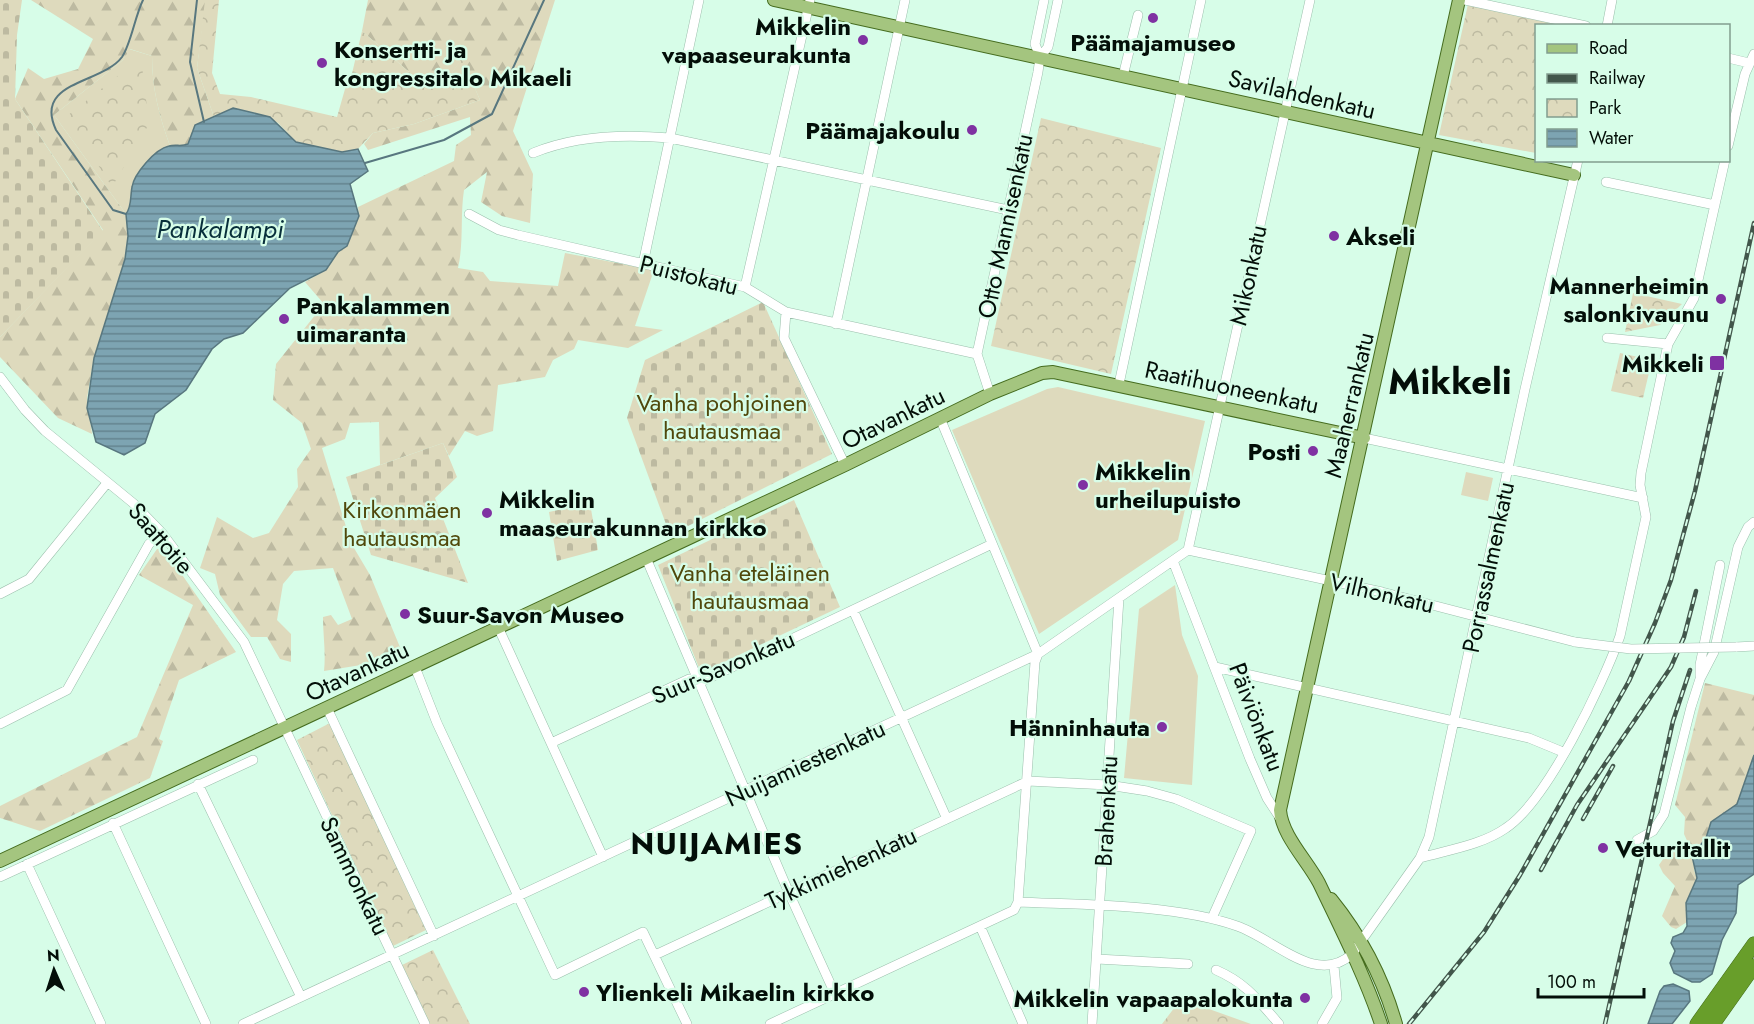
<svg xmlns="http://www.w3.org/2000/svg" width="1754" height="1024" viewBox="0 0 1754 1024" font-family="Jost,sans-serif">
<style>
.grass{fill:#dedabd}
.forest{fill:url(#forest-firs)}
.cemetery{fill:url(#cemetery-stones)}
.park{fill:url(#park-crowns)}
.water{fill:url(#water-rules);stroke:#58777f;stroke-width:1.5}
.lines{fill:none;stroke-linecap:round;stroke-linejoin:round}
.stream{stroke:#58777f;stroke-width:2}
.minor-casing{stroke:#9bbfac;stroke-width:10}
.major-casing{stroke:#456c1e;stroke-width:14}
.highway-casing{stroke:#456c1e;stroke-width:15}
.minor{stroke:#fff;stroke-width:9}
.major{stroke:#a4c57f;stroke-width:12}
.highway{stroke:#689e2a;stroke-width:14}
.rail-casing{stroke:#42564b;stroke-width:4.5}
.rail{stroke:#d7fde8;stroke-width:2;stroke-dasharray:7;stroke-linecap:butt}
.minor-bridge-casing{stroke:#9bbfac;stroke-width:10;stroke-linecap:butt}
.minor-bridge{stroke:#fff;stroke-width:9}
.poi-dot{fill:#7f31a2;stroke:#d7fde8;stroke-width:2}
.labels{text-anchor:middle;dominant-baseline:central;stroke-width:4.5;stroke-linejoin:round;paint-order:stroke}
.poi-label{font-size:24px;font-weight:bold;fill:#030e08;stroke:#d7fde8;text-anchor:start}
.street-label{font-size:24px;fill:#030e08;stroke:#d7fde8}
.park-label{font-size:24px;fill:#50480b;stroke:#d7fde8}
.water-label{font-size:26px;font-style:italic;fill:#082e3a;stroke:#d7fde8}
.district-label{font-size:30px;font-weight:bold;letter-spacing:1.5px;fill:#030e08;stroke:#d7fde8}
.town-label{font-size:36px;font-weight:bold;fill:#030e08;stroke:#d7fde8}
</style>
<defs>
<pattern id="forest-firs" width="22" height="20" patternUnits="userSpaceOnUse" patternTransform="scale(1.5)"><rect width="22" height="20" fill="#dedabd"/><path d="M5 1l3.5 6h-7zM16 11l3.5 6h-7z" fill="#bdbaa1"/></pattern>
<pattern id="cemetery-stones" width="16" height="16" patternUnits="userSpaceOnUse" patternTransform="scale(1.5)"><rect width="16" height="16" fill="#dedabd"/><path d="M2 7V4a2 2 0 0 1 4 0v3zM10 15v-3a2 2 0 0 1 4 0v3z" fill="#bdbaa1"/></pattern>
<pattern id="park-crowns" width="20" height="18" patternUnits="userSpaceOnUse" patternTransform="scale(1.5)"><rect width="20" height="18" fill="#dedabd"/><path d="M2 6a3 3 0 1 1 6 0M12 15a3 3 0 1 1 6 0" fill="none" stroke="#bdbaa1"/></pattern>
<pattern id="water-rules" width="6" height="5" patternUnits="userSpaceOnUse" patternTransform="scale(1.5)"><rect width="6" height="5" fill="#7da4b2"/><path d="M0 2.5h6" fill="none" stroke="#64848f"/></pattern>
</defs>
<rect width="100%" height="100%" fill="#d7fde8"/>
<path class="grass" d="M129,49L152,56C152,89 159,115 170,146C155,154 135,169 132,187C130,197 132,206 126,214L54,115L123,60Z
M1058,387L1205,421L1178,540L1039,634L952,430L1047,389Z
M1466,472L1493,478L1488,501L1461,495Z
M1175,585L1182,635L1198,676L1192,785L1124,778L1139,609Z"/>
<path class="forest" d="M31,0H206L197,68L214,117L195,125L188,144L181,147L170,146C159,115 152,89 152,56L130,49L123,60L54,115L126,214L128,236L125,259L94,358L87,398L92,434L58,418L0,357V337L103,230L15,99L28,68L44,79L78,69L93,39Z
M368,0H555L513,131L533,174L530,223L502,216L481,202L487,172L464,190C460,216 464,242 458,268L483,272L490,281L558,286L565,253L654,270L635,326L663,330L628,348L578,340L574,349L553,360L545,377L498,385L493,431L477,436L465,431L449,456L443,443L380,465L379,422L350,423L345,439L322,448L351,543L370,575L402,652L361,665L324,671C326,652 323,636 323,617L331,615L338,625L352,619L333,568L294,571L283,584L277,620L291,634V662L280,659L267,637H251L220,595L215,574L200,568L217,517L253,538L269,533L298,487L297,469L311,449L302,423L273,400L276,364L324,304L305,282L326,270L338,252L347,246L359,216L358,207L454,161L456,145L471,135L470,117L368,150L364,144L373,133L414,124L480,100L462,59L449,77L424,85L362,31Z
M157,549H164L236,652L179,680L159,739L163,741L150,778L40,831L0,818V806L137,737L193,605L139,575Z
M1705,683L1754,695V755L1751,767L1737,804L1711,822L1706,838L1695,850L1694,870L1697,878L1686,903L1687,922L1676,929L1671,927L1662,916L1675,886L1663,873L1659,865L1670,849L1683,851L1689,845L1684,834L1685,817L1675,805Z"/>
<path class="cemetery" d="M0,0H22L17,35L15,99L103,231L0,337Z
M763,302L832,454L670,535L627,418L645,360Z
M443,443L457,477L435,498L468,583L371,555L346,477Z
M794,500L840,607L701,673L658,565Z
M590,503L598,550L557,561L549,512Z"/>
<path class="park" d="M205,0H219L212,73L220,94L251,97L337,117L347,82H350L362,31L424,85L449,77L462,58L480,100L414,124L373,133L358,149L342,152L296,142L278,123L260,114L233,108L214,117L197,68Z
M1468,4L1565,25L1536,26V153L1439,135Z
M134,63L142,66L149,124L112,187L67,116Z
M1041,118L1161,148L1111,374L991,346Z
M1633,293L1682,304L1660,325L1625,332Z
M1620,353L1652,360L1643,398L1611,391Z
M330,723L426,930L393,946L297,740Z
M433,950L470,1024H430L402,965Z
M1181,999L1251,1024H1162Z"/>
<path class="water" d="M233,108L270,117L296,142L342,152L358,149L368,171L350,184L359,216L347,246L338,252L326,270L290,288L243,333L224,339L212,349L186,390L155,414L145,443L124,455L96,442L87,408L94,358L125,259L128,236L126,214C132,206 130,197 132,187C134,174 155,149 169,146C176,144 181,147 188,144L195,125Z
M1754,755V874L1738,885L1736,913L1722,940L1712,974L1700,982H1692L1674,973L1670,963L1675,951L1671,943L1673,937L1683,933L1687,926L1686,903L1697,878L1692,856L1706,838L1711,822L1737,804Z
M1673,984L1689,991L1690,1001L1672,1024H1648L1660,991L1664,986Z"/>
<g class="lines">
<path class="stream" d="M197,0L190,62L204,122
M365,163L444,140L492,114L544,0
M126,214L113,210L56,130C33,81 102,84 122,57C131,44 135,16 143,0"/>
<defs>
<path id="minor" d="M1465,0L1586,26
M1607,26L1612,0
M1040,57L1048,47L1058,0
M1728,58L1749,63
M1123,76L1138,15
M1728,146L1745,74L1754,54
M533,153C576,135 624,134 670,138L1008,210
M1606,182L1715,205
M469,214L499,230L518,235L745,287L786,312L977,354
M643,264L699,0
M745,287L810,0
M786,312L784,338L845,465
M836,324L905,0
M1607,338L1668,344
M0,377L25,410L45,431L133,503L162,533L244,642L425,1024
M1119,384L1201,0
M990,394L977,354L1038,72L1040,57L1035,44L1044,0
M940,418L1038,654
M1364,438L1643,498
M1188,550L1310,0
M1188,550L1382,592L1575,642
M646,558L789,893L835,994
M1173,561L1250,759L1267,798L1280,818
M0,594L29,579L107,483
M853,610L947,819
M498,627L603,857
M1736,647L1754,646
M415,667L437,723L555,975L643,932L687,1024
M1215,667L1529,738L1563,752
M1700,676V665L1720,565
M327,708L434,936
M0,724L67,690L149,544L162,533
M551,743L689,679L703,681L992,544
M198,784L301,997
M113,823L206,1024
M1637,840L1653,831L1664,814L1691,707L1700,679L1714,652L1738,547L1748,527L1754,522
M1420,858C1448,850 1482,845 1506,828C1547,801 1603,684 1620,636L1646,517L1640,485L1641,473L1668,344L1694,298L1725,160
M27,864L101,1024
M0,877L253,760
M1018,902C1084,905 1174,904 1237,926C1273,938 1316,987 1352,954L1420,858L1429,837L1525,389L1578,160
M980,926L1023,1024
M655,955L1028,781L1108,785L1147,791L1176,799L1251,831L1212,918
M1097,959L1188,964
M1216,970C1246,983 1258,1000 1279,1024
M243,1024L1038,654L1188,550
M770,1024L1014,910L1018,902L1035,662L1038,654
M1092,1024L1119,598
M1322,1024L1337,998L1334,966"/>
<path id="major" d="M774,0L1574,175
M0,861L845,465L990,394L1042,373L1053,372L1364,438
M1331,899C1361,936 1383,978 1396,1024
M1381,1024C1365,976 1341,929 1319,883C1307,860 1282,836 1280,810L1459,0"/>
<path id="highway" d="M1697,1024L1754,944
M1713,1024L1754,966"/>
</defs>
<use href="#minor" class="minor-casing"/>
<use href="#major" class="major-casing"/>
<use href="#highway" class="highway-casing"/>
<use href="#minor" class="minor"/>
<use href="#major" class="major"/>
<use href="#highway" class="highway"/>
<defs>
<path id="rail" d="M1583,819L1613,766
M1541,870L1577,805L1671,667L1684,637L1696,591
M1409,1024L1484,932L1520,875L1629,681L1655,623L1671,580L1695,491L1754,223
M1605,1024L1673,721L1690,670"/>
</defs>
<use href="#rail" class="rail-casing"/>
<use href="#rail" class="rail"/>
<defs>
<path id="minor-bridge" d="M1575,642L1631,649L1736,647"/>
</defs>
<use href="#minor-bridge" class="minor-bridge-casing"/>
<use href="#minor-bridge" class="minor-bridge"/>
</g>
<g class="poi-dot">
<circle cx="1153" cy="18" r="6"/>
<circle cx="863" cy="40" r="6"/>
<circle cx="322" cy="63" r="6"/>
<circle cx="972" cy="130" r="6"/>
<circle cx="1334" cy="236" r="6"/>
<circle cx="1721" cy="299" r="6"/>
<circle cx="284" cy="319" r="6"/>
<rect x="1709" y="355" width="16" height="16" rx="3"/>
<circle cx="1313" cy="451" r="6"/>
<circle cx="1083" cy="485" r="6"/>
<circle cx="487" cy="513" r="6"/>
<circle cx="405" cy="614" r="6"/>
<circle cx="1162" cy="727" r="6"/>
<circle cx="1603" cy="848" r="6"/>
<circle cx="584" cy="992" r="6"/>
<circle cx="1305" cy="998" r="6"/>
</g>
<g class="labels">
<g class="poi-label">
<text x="851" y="26" text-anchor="end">Mikkelin<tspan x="851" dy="28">vapaaseurakunta</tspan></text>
<text x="1153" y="42" text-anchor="middle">Päämajamuseo</text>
<text x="334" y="49">Konsertti- ja<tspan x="334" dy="28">kongressitalo Mikaeli</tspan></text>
<text x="960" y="130" text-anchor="end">Päämajakoulu</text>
<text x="1346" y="236">Akseli</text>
<text x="1709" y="285" text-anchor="end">Mannerheimin<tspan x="1709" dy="28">salonkivaunu</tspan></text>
<text x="296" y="305">Pankalammen<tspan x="296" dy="28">uimaranta</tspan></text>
<text x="1704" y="363" text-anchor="end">Mikkeli</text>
<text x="1301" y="451" text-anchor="end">Posti</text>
<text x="1095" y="471">Mikkelin<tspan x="1095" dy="28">urheilupuisto</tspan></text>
<text x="499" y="499">Mikkelin<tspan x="499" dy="28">maaseurakunnan kirkko</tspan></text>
<text x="417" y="614">Suur-Savon Museo</text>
<text x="1150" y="727" text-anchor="end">Hänninhauta</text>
<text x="1615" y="848">Veturitallit</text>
<text x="596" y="992">Ylienkeli Mikaelin kirkko</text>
<text x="1293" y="998" text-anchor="end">Mikkelin vapaapalokunta</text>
</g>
<g class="street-label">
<text transform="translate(1302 94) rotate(13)">Savilahdenkatu</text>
<text transform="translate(1005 226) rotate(-78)">Otto Mannisenkatu</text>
<text transform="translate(689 275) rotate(14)">Puistokatu</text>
<text transform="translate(1248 275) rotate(-78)">Mikonkatu</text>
<text transform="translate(1232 387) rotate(12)">Raatihuoneenkatu</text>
<text transform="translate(1349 405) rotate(-77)">Maaherrankatu</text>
<text transform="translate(893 418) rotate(-26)">Otavankatu</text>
<text transform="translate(161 538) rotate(49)">Saattotie</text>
<text transform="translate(1488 567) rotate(-78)">Porrassalmenkatu</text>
<text transform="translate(1382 593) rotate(13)">Vilhonkatu</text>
<text transform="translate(723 667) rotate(-23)">Suur-Savonkatu</text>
<text transform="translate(357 671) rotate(-25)">Otavankatu</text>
<text transform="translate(1257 717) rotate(69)">Päiviönkatu</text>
<text transform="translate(805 763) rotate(-25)">Nuijamiestenkatu</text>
<text transform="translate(1106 811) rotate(-87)">Brahenkatu</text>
<text transform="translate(841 868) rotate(-25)">Tykkimiehenkatu</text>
<text transform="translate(355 876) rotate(64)">Sammonkatu</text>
</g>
<g class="park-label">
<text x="722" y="402">Vanha pohjoinen<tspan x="722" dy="28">hautausmaa</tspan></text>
<text x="402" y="509">Kirkonmäen<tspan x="402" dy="28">hautausmaa</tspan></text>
<text x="750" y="572">Vanha eteläinen<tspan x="750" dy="28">hautausmaa</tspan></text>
</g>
<g class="water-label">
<text x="220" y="229">Pankalampi</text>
</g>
<g class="district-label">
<text x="717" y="843">NUIJAMIES</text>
</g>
<g class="town-label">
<text x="1450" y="381">Mikkeli</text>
</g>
</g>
<rect x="1535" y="24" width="195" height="138" fill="#d7fde8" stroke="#829d8e" stroke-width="1.5"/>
<rect x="1547" y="44" width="30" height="9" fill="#a4c57f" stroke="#829d8e" stroke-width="1.5"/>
<text x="1589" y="54" font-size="18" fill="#030e08">Road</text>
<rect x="1547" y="74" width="30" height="9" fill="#42564b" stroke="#829d8e" stroke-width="1.5"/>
<text x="1589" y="84" font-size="18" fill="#030e08">Railway</text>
<rect x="1547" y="99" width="30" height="18" fill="url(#park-crowns)" stroke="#829d8e" stroke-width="1.5"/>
<text x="1589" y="114" font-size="18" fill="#030e08">Park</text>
<rect x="1547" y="129" width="30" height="18" fill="url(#water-rules)" stroke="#829d8e" stroke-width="1.5"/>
<text x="1589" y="144" font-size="18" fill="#030e08">Water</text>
<g transform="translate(54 970) rotate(357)" stroke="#d7fde8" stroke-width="4.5" paint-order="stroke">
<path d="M0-4.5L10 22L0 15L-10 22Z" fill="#030e08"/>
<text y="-9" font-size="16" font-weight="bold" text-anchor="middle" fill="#030e08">N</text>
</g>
<path d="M1538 988v9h106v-9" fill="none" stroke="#030e08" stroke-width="3"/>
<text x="1547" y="988" font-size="18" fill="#030e08" stroke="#d7fde8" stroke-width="4.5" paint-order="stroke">100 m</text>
</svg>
